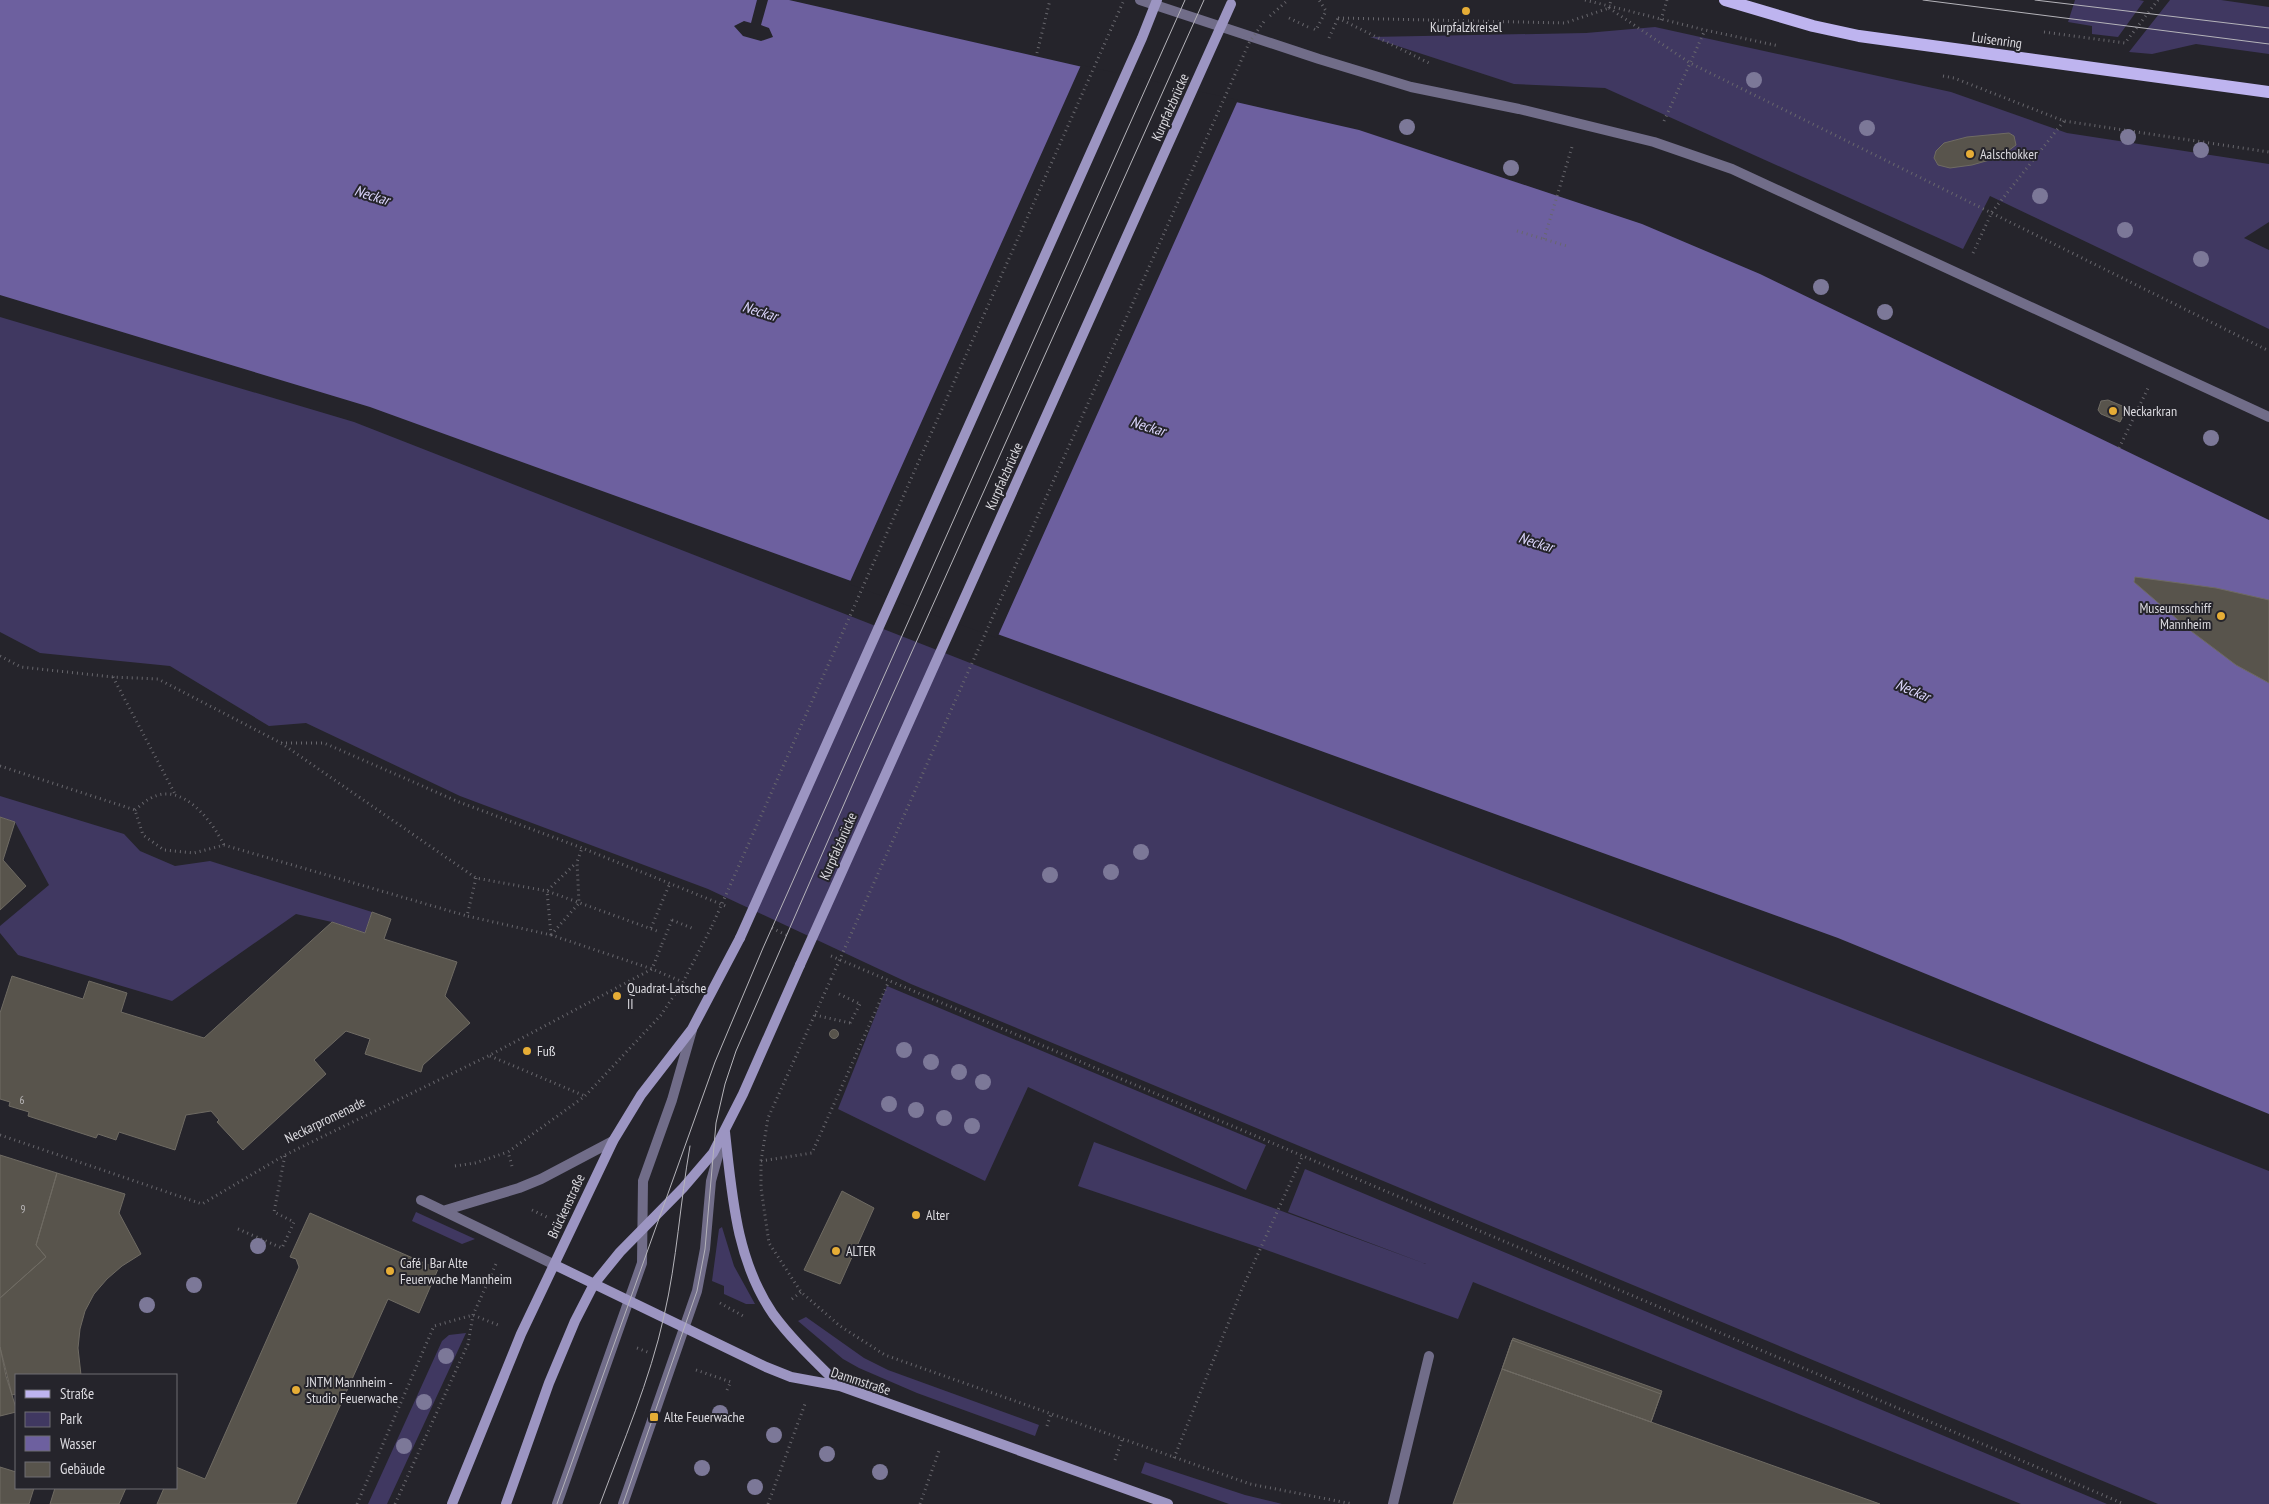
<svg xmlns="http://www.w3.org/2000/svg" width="2269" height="1504" viewBox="0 0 2269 1504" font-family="'PT Sans Narrow',sans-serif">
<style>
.green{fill:#403861}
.water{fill:#6d609f}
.pier{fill:#25242b}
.building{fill:#58544c;stroke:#6f6b63}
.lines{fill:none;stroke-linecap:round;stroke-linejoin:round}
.path{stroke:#68676d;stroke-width:3;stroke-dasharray:1 4;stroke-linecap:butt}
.lane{stroke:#716d89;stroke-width:10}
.secondary{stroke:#9c95c2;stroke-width:10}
.primary{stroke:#beb4ef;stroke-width:12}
.tram{stroke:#b5b4ba;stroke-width:1}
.path-bridge{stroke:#68676d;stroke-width:3;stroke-dasharray:1 4;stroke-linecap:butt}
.secondary-bridge{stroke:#9c95c2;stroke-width:10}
.tree{fill:#7c7898}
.poi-dot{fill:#e6ad36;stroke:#25242b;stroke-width:2}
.labels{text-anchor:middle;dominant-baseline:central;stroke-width:4;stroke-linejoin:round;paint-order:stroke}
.number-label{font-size:11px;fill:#bbb9bb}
.poi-label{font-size:14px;fill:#dcdbe0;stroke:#25242b;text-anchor:start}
.street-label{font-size:14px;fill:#dcdbe0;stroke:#25242b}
.water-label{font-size:15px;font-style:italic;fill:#dbd5fb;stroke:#25242b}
</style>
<rect width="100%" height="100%" fill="#25242b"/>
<path class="green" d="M2075,0H2139L2144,1L2118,37L2092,34V26L2068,22Z
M2170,0H2221L2269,7V54L2196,44L2152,54L2129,52Z
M1655,27L1951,92L2067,133L2269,164V222L2244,238L2269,250V329L1990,196L1963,249L1605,88L1514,84L1370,37L1586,33Z
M0,317L354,422L2269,1171V1504H2158L911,984L708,889L460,796L306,723L269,726L170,666L40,653L0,632Z
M0,796L124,834L140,851L175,866L210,861L372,912L365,933L332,922L296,914L172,1001L18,955L0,933V926L49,885L15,822L0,817Z
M887,986L1266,1145L1246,1190L1028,1087L985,1181L838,1109Z
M1094,1142L1426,1264L1288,1212L1305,1169L2107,1504H2021L1473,1282L1458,1319L1261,1248L1078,1186Z
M416,1212L475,1239L462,1244L412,1221Z
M722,1227L734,1266L755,1304H746L724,1294V1286L712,1281L719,1229Z
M806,1317L864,1358L888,1370L1039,1425L1035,1436L917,1393L859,1368L843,1359L798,1321Z
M466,1333L387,1504H368L442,1341L449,1335Z
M1145,1462L1245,1495L1282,1504H1229L1141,1473Z"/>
<path class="water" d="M0,0H789L1359,130L1642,224L1760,274L2269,520V1114L1838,938L370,407L0,295Z"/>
<path class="pier" d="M757,0H768L761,25L769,28L773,37L761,41L743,36L734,26L744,21L751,23Z
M1081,65L1238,100L997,638L849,584Z"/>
<path class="building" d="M2009,133L2014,136L2016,145L2000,157L1972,165L1950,168L1938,165L1934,158L1936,151L1944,143L1967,137Z
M2108,400L2127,408L2120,422L2101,414L2098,410L2101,401Z
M2135,577L2216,588L2269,600V683L2236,665L2191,631L2134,582Z
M0,817L15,822L3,860L26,886L0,910Z
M372,912L391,919L384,939L457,962L445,996L470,1023L423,1065L421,1072L365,1054L370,1039L346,1031L314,1060L326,1074L243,1150L217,1122L219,1120L211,1111L186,1115L175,1150L119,1132L116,1140L98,1134L96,1138L28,1116L29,1112L9,1106L10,1102L0,1099V1013L12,976L83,999L89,981L127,993L121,1012L204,1038L332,922L365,933Z
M829.5 1034a4.5 4.5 0 1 1 9 0a4.5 4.5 0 1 1-9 0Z
M0,1155L57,1173L36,1245L46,1257L0,1298Z
M57,1173L125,1194L119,1213L141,1254L122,1266L107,1279L94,1294L85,1311L80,1329L78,1348L81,1375H16V1394L12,1395L0,1347V1298L46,1257L36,1245Z
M842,1191L874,1208L840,1284L804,1270Z
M310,1213L438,1269L419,1313L388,1299L296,1504H157L164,1488H176V1467L205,1479L299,1267L296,1259L290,1257Z
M1513,1338L1662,1391L1651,1422L1502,1369Z
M1512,1340L1661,1394L1651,1422L1502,1369Z
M0,1347L6,1376L16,1408V1412L0,1416Z
M1502,1369L1651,1422L1880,1504H1453Z
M0,1467L16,1472V1488H34L29,1504H0Z
M55,1488H126L119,1504H50Z"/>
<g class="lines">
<path class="path" d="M1585,0L1705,30L1779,46
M1609,8L1690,63L2269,351
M1609,8L1611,0
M1270,16L1288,0
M1289,18L1308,27
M1338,18L1565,23L1609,8
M1338,18L1431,64
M1661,20L1667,0
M1314,29L1316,30L1326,11L1319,0
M2044,32L2125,43L2158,0
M1329,38L1338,18
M1037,53L1050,0
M1943,76L1954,78L2064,121L2269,152
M1664,121L1705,30
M1517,231L1567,246
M1544,239L1572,147
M1973,253L1992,212L2064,121
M2119,448L2148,388
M0,656L21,667L113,677L158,679L281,743L476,878L547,891L657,931
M113,677L175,794
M281,743H324L459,802L582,848L728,907
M0,766L135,810L143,835L164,850L194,853L224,845L467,916
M135,810C140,806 145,801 151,798C182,781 212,821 224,845
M476,878L467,916L551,935L652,969L683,982
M672,920L694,929
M651,928L670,883
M772,928L786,935
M551,935L579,903L577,862L582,848
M551,935L547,891L576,863
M831,956L2124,1504
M831,979L768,1118L761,1161V1188L769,1243L801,1292L840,1326L885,1355L1250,1484L1353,1504
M839,994L860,1004
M815,1015L850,1023
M490,1056L585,1096
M0,1135L202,1204L285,1155L490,1055L652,969L662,944
M761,1161L812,1153L889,981
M455,1166L475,1163L508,1152
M512,1166L508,1152L585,1096L661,1015L683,982L712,926
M532,1210L549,1218
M238,1229L282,1248L294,1222L274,1212L285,1155
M792,1299L801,1292
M720,1303L745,1317
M637,1348L650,1353
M696,1370L731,1382
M727,1390L731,1381
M1047,1426L1051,1414
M1174,1458L1242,1289L1303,1155
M1115,1460L1122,1440
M357,1504L434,1326L473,1315L498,1325
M395,1504L468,1344L473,1315L496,1264
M768,1504L805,1404
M920,1504L940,1448"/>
<path class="lane" d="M1140,0L1319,59L1411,87L1519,109L1654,142L1732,169L2269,417
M421,1200L555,1265
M446,1210L519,1188L541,1179L613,1141
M557,1504L642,1263L643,1181L672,1100L692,1030
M623,1504L697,1291L705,1249L711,1181L723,1138
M1393,1504L1429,1356"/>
<path class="secondary" d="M725,1132C732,1195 736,1260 773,1314C792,1340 817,1363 840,1386
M555,1265L766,1367L791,1377L840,1386L1168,1504
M452,1504L521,1334L613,1141L641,1095L692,1029L740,938
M506,1504L549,1383L575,1321L594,1284L620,1252L683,1188L713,1153L743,1094L800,965"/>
<path class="primary" d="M1725,0L1813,26L1859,36L2269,92"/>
<path class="tram" d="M1923,0L2269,44
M2035,0L2269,28
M557,1504L715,1062L763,948L1185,0
M600,1504C623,1442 650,1380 664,1316C677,1260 680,1203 690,1146
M623,1504L697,1291L705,1249L716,1123L725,1084L736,1051L862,763L1204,0"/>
<path class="path-bridge" d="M712,926L1124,0
M662,944L672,920
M831,979L1249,43L1265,20
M850,1023L860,1004"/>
<path class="secondary-bridge" d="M740,938L1142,38L1157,0
M800,965L1231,4"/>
</g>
<g class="tree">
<circle cx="1754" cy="80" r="8"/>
<circle cx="1407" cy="127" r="8"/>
<circle cx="1867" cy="128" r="8"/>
<circle cx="2128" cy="137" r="8"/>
<circle cx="2201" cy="150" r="8"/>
<circle cx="1511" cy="168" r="8"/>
<circle cx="2040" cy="196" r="8"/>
<circle cx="2125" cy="230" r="8"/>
<circle cx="2201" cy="259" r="8"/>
<circle cx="1821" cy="287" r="8"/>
<circle cx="1885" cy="312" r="8"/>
<circle cx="2211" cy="438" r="8"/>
<circle cx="1141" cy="852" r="8"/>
<circle cx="1111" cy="872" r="8"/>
<circle cx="1050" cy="875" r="8"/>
<circle cx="904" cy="1050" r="8"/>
<circle cx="931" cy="1062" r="8"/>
<circle cx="959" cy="1072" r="8"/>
<circle cx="983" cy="1082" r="8"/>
<circle cx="889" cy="1104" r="8"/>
<circle cx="916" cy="1110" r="8"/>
<circle cx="944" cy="1118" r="8"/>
<circle cx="972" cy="1126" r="8"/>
<circle cx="258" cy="1246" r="8"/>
<circle cx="194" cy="1285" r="8"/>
<circle cx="147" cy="1305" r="8"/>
<circle cx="446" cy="1356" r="8"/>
<circle cx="424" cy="1402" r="8"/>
<circle cx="720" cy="1413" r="8"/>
<circle cx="774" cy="1435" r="8"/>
<circle cx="404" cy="1446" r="8"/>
<circle cx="827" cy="1454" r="8"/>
<circle cx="702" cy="1468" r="8"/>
<circle cx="880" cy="1472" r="8"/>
<circle cx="755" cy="1487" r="8"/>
</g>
<g class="poi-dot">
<circle cx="1466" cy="11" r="5"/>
<circle cx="1970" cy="154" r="5"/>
<circle cx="2113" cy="411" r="5"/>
<circle cx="2221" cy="616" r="5"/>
<circle cx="617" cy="996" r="5"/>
<circle cx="527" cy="1051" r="5"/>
<circle cx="916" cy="1215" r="5"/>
<circle cx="836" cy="1251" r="5"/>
<circle cx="390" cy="1271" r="5"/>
<circle cx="296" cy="1390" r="5"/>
<rect x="649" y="1412" width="10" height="10" rx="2.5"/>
</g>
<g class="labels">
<g class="number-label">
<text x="22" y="1100">6</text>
<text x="23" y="1209">9</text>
</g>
<g class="poi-label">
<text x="1466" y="27" text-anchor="middle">Kurpfalzkreisel</text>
<text x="1980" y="154">Aalschokker</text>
<text x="2123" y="411">Neckarkran</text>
<text x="2211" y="608" text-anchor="end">Museumsschiff<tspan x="2211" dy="16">Mannheim</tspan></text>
<text x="627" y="988">Quadrat-Latsche<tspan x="627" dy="16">II</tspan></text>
<text x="537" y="1051">Fuß</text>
<text x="926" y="1215">Alter</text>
<text x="846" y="1251">ALTER</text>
<text x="400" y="1263">Café | Bar Alte<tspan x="400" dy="16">Feuerwache Mannheim</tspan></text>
<text x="306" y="1382">JNTM Mannheim -<tspan x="306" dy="16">Studio Feuerwache</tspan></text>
<text x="664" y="1417">Alte Feuerwache</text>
</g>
<g class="street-label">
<text transform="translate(1997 40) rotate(8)">Luisenring</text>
<text transform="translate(1170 107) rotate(-66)">Kurpfalzbrücke</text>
<text transform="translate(1004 476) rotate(-66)">Kurpfalzbrücke</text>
<text transform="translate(838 846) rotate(-66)">Kurpfalzbrücke</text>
<text transform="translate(325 1120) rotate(-26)">Neckarpromenade</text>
<text transform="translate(566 1206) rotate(-65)">Brückenstraße</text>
<text transform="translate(861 1381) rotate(18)">Dammstraße</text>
</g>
<g class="water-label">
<text transform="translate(372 195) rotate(17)">Neckar</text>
<text transform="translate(760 311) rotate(17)">Neckar</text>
<text transform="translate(1148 426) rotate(17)">Neckar</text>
<text transform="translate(1536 542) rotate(17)">Neckar</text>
<text transform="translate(1913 690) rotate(23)">Neckar</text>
</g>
</g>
<rect x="15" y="1374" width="162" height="115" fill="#25242b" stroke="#6e6d73"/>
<rect x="25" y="1390" width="25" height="8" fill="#beb4ef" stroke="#6e6d73"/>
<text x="60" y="1399" font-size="15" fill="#dcdbe0">Straße</text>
<rect x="25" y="1412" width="25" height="15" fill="#403861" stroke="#6e6d73"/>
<text x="60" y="1424" font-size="15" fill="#dcdbe0">Park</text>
<rect x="25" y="1436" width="25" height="15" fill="#6d609f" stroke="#6e6d73"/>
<text x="60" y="1449" font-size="15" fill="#dcdbe0">Wasser</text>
<rect x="25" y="1462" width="25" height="15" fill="#58544c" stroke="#6e6d73"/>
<text x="60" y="1474" font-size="15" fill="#dcdbe0">Gebäude</text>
</svg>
